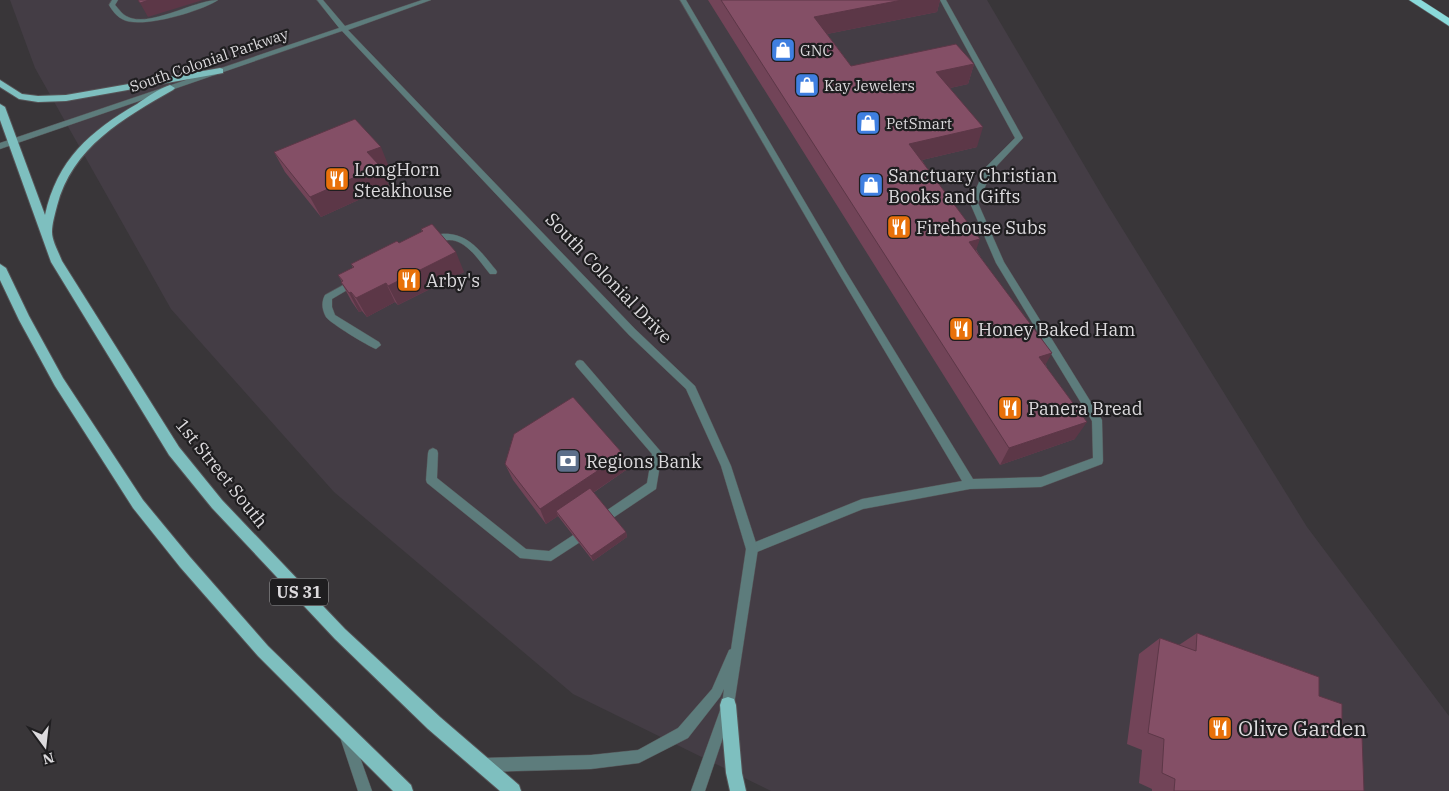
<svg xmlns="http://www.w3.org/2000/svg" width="1449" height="791" viewBox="0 0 1449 791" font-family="'IBM Plex Serif',serif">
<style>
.built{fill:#443d45}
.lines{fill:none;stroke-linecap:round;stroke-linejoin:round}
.service-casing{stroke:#565457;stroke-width:1}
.minor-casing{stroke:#565457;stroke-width:1}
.primary-casing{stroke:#565457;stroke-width:2}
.motorway-casing{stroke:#565457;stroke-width:1}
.service{fill:#5d7c7c;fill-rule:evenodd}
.minor{fill:#5d7c7c;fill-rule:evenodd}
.primary{fill:#7ebfbf;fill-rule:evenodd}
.motorway{fill:#8adada;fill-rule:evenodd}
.wall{fill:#724458}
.shaded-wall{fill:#5c3747}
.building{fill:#844f66;stroke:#5c3747}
.labels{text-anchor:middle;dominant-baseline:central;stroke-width:4.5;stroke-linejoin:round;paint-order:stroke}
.far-poi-label{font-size:15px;fill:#dcdadd;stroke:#1f1e20;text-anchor:start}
.far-street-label{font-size:15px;fill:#dcdadd;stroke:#1f1e20}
.shield{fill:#1f1e20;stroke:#a3a2a4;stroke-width:1}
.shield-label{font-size:16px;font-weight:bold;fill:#dcdadd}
.poi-label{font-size:18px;fill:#dcdadd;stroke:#1f1e20;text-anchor:start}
.street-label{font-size:18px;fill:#dcdadd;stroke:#1f1e20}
.near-poi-label{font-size:21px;fill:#dcdadd;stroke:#1f1e20;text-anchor:start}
</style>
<rect width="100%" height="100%" fill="#393639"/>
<path class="built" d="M10,0H987L1107,204L1307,527L1449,716V791H771L573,694L334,492L171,309L35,68Z"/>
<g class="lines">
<defs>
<path id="service" d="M112,0H118L115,5C119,9 122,14 126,16C148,29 194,0 218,0C202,11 139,30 122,19C116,16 112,10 109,5Z
M680,0H686L845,270L973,479L1041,477L1093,458L1092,421L996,263L970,203L985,168L1015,138L940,0H946L1023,138L992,171L978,203L1004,262L1102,420L1103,461L1102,464L1041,487L970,489L863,509L752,554L748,553L746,549L748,545L862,499L962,481L839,274Z
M441,234C468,232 480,251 496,270L497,272L496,274H490C480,262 467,240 449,240C442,240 436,243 430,245L426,242L427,240Z
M356,278L361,281L359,283L332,299V307L335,315L379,342L381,345L376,349C368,346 330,323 326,317C322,310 321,302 325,295Z
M580,360L583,361L662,453L656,489L601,526L597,525L595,521L597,517L647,483L652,454L577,367L575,364L577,361Z
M433,448L437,450L438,453L437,478L526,549L549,551L587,526L591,527L593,531L591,535L551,561L520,558L427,483L426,480L428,453L429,450Z"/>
<path id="minor" d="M317,0H323L345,26L422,0H431L348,30L635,329L695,386L731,466L758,549L734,705L705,791H691L722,705L724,689L720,697L688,738L639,763L591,769L483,772L478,770L476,765L478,760L483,758L591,755L638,750L678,728L712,689L729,650L731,649L746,549L721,466L686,389L629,335L342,31L0,149V143L339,28Z
M346,731L351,732L372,791H358L340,737L341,732Z"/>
<path id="primary" d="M220,68L223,69V73L66,101L38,102L19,99L0,87V80L22,94L38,96L66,95Z
M170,85L175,88L173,90C124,118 72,147 57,206C55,214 52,224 52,232C52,241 59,253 62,261L179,447L222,500L345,629L440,717L519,785L521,791H500L428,729L335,639L212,508L169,455L51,262L0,120V104L5,107L45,215C57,160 90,131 137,104C147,97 158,89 170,85Z
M0,264L6,268L29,316L63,378L143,500L190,557L268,646L411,785L413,791H393L258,656L180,567L133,508L55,386L19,320L0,280Z
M728,697L734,699L736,705L742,773L746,791H730L726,773L720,705L722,699Z"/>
<path id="motorway" d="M1409,0H1421L1449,18V26Z"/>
</defs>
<use href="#service" class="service-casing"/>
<use href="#minor" class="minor-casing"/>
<use href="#primary" class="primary-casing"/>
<use href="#motorway" class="motorway-casing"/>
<use href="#service" class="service"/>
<use href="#minor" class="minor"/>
<use href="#primary" class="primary"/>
<use href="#motorway" class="motorway"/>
</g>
<path class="wall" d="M708,0H940L937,12L827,34L851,66L974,64L968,84L950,88L977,147L922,160L1046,365L1075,439L1000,465Z
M274,152L389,167L382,170L389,186L321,217L285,172Z
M421,229L464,272L398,305L395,302L367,317L362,311L359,312L352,302L341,282H342L338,275L353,268L351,264L399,243L422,232Z
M505,464L626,470L593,493L626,532L627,537L593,561L558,516L546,524L513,480Z
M1197,633L1319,696L1342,728L1364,791H1152V789L1139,783L1142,750L1127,744L1139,654L1160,638L1179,645Z"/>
<path class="shaded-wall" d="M149,0H203L148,17L140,3Z
M902,0H940L937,12L812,37L814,17Z
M974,64L968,84L932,92L936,72Z
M983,127L977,147L905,164L909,144Z
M381,147L389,167L382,170L389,186L321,217L310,197L367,152Z
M980,239L973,259L969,242Z
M456,252L464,272L398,305L388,286Z
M386,283L395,302L367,317L356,298Z
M351,292L362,311L359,312L349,293Z
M1052,353L1042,371L1039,357Z
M1087,422L1075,439L1000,465L1009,448Z
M623,454L626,470L560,515L556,511L558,516L546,524L540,509Z
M626,532L627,537L593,561L591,556Z"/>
<path class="building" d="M138,0H149L140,3Z
M721,0H902L814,17L851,66L956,44L974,64L936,72L983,127L909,144L980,239L969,242L1052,353L1039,357L1087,422L1009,448Z
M355,119L381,147L367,152L380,166L310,197L274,152Z
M432,224L456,252L388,286L386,283L356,298L351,292L349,293L341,282L343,281L338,275L354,267L351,264L397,241L399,243L423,231L421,229Z
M573,397L623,454L540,509L505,464L514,434Z
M590,488L626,532L591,556L556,511Z
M1197,633L1319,677V696L1342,704V728L1362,735L1364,791H1174L1175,779L1162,773L1164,739L1148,733L1160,638L1196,651Z"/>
<defs>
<symbol id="shop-square" viewBox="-11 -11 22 22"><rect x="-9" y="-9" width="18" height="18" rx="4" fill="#3f7fe0" stroke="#1f1e20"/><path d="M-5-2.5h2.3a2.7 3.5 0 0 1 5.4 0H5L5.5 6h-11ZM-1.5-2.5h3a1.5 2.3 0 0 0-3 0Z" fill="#fff"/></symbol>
<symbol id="restaurant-square" viewBox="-11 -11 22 22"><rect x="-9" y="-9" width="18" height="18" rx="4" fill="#e8710a" stroke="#1f1e20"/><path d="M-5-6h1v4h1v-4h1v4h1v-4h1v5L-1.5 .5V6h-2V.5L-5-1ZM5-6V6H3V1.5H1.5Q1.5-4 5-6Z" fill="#fff"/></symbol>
<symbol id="bank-square" viewBox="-11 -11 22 22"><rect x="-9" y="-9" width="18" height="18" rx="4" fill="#5c6f8a" stroke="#1f1e20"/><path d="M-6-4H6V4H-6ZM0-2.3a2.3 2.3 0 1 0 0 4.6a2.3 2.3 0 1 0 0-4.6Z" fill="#fff"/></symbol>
</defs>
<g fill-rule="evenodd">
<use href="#shop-square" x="769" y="36" width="28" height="28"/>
<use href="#shop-square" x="793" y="71" width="28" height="28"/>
<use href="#shop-square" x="854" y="109" width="28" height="28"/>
<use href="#restaurant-square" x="323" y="165" width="28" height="28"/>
<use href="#shop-square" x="857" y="171" width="28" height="28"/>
<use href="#restaurant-square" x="885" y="213" width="28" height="28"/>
<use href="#restaurant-square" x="395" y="266" width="28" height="28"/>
<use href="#restaurant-square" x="947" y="315" width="28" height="28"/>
<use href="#restaurant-square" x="996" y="394" width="28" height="28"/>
<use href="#bank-square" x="554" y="447" width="28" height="28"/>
<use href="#restaurant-square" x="1206" y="714" width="28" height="28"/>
</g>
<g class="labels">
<g class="far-poi-label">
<text x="800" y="50">GNC</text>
<text x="824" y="85">Kay Jewelers</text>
<text x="886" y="123">PetSmart</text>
</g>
<g class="far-street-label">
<text transform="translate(209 60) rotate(-19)">South Colonial Parkway</text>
</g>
<rect class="shield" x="270" y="578.5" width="58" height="27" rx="4"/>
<g class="shield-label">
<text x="299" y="592">US 31</text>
</g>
<g class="poi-label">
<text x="354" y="169">LongHorn<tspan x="354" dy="21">Steakhouse</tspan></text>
<text x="888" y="175">Sanctuary Christian<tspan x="888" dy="21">Books and Gifts</tspan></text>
<text x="916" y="227">Firehouse Subs</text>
<text x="426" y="280">Arby's</text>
<text x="978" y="329">Honey Baked Ham</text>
<text x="1028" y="408">Panera Bread</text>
<text x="586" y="461">Regions Bank</text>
</g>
<g class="street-label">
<text transform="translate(609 278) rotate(46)">South Colonial Drive</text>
<text transform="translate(222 473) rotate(51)">1st Street South</text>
</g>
<g class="near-poi-label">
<text x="1238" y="728">Olive Garden</text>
</g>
</g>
<g transform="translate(45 746) rotate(165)" stroke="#1f1e20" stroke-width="4" paint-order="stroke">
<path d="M0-4L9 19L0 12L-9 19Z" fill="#dcdadd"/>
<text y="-8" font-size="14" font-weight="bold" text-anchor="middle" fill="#dcdadd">N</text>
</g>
</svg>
